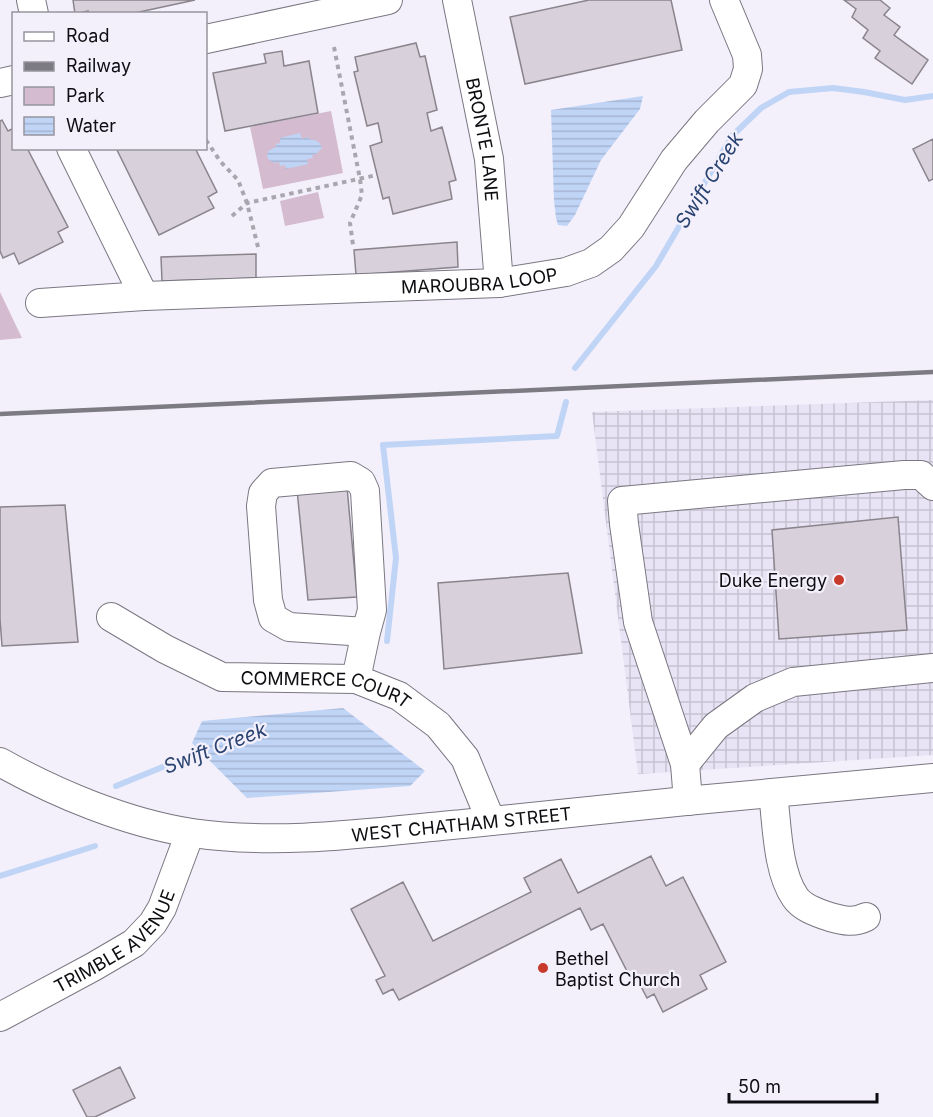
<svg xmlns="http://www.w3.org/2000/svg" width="933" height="1117" viewBox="0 0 933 1117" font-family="Inter,sans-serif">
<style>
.industrial{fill:url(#industrial-grid)}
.park{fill:#d5bbcf}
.water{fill:url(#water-rules)}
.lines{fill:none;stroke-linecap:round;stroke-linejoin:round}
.stream{stroke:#c0d4f6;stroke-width:6}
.building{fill:#d8d0da;stroke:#8a848d;stroke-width:1.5}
.minor-casing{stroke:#7a7781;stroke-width:30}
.path{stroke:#a9a6b0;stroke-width:4;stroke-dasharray:4.5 4.5;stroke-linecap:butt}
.minor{stroke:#fff;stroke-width:28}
.rail{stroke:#7c7a82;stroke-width:4.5}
.poi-dot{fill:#c73a2c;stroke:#f3f0fc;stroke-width:2}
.labels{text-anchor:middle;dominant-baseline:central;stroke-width:4.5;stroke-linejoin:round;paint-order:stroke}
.street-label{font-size:18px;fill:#0e0d11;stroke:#f3f0fc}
.poi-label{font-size:18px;fill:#0e0d11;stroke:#f3f0fc;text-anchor:end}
.water-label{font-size:20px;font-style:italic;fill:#29426f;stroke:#f3f0fc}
</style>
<defs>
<pattern id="industrial-grid" width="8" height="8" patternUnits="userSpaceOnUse" patternTransform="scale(1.5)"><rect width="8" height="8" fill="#e8e3f5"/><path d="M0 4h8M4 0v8" fill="none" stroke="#c6c2d1"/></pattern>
<pattern id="water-rules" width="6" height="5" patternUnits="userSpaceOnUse" patternTransform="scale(1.5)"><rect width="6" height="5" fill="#c0d4f6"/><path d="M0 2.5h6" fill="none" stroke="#a4b5d2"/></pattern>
</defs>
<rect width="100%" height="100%" fill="#f3f0fc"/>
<path class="industrial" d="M933,400V755L638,774L592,412Z"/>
<path class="park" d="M331,111L343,173L263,189L250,127Z
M318,192L324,218L285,226L280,201Z
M0,292L22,338L0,340Z"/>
<path class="water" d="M643,96L640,109L601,160L575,215L567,226L558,225L556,218L554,201L551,110Z
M300,133L302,139L308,137L309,139C316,140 320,141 322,148L316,154L312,155L313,158L307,159L308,164L286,169L285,165L280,166L279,162L274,163L269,160L267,156L268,151L276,147V144L280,143V138Z
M343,708L425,771L410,786L247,798L192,743L202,721Z"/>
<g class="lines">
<path class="stream" d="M575,368L656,266L732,136L761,108L789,92L833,88L864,92L905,100L933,96
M387,641L396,558L383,445L557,436L566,402
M116,786L207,749
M0,876L95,846"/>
</g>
<path class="building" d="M73,0H195L130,14H88V11L75,14Z
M589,0H671L682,50L525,84L510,17Z
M844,0H880L890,8L884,15L900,27L894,35L928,60L912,84L875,58L880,51L863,38L868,30L852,17L856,9Z
M416,43L420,57L425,56L437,110L427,113L431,131L442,127L456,180L449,182L452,199L393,214L389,197L383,199L370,146L382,142L378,123L367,126L354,72L358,71L355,57Z
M282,51L284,66L309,61L318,113L225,131L213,73L266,63L264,54Z
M2,120L8,131L14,128V148H27L68,227L58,232L63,242L19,264L14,253L3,258L0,251V121Z
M933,139V179L929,181L913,149Z
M116,148H195L217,192L208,197L214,208L159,235Z
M457,242L458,267L356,275L354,250Z
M256,254V278L162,281L161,257Z
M347,487L357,597L308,600L297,490Z
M65,505L78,642L2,646L0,619V507Z
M898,517L907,630L779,639L772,530Z
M568,573L582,653L444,669L438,583Z
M651,856L666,886L683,877L726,962L700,975L707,989L663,1012L654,994L647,998L638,981L633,983L603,924L591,930L580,908L399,1000L393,989L383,994L376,980L385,976L351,909L403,882L433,941L531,892L524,878L561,859L578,893Z
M120,1067L135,1098L95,1117H87L73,1090Z"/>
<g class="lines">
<defs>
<g id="minor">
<path d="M31,0L34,14"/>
<path id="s1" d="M457,0L489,159L499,283"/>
<path d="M206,39L388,0"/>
<path d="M0,83L14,80"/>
<path d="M71,148L144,296"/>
<path id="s2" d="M40,303L144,296L499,283L566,272L591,263L611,249L631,227L674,160L707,121L743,85L748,69L747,55L724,0"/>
<path id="s3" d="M111,617L165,649L222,677L356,679L399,696L438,725L465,758L491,821"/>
<path d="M356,679L366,632L372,610L365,491L361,482L351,476L272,483L263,493L261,506L268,600L273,618L289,627L366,632"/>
<path id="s4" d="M0,762C57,794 127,823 192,833C281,846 374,832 463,824C537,817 612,808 686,801C768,793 851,786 933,778"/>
<path d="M685,764L716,726L755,698L793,682L933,668"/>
<path d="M773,793C777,824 777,871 795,897C802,908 818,913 830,917C844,921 854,923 866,917"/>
<path d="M688,801L685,764L638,622L624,524L622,501L904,475H921L933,486"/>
<path id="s5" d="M0,1017L93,967L134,943L153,923L162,908L190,833"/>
</g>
</defs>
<use href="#minor" class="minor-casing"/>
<path class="path" d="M334,47L360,179L362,195L350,223L353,245
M206,140L220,161L238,180L247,203L259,251
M232,216L247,203L377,175"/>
<use href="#minor" class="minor"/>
<path class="rail" d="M0,414L933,372"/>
</g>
<g class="poi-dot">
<circle cx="839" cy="580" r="6"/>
<circle cx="543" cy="968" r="6"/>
</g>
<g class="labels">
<g class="street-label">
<text stroke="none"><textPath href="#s1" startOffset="142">BRONTE LANE</textPath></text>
<text stroke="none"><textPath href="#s2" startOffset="440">MAROUBRA LOOP</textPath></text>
<text stroke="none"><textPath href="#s3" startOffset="232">COMMERCE COURT</textPath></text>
<text stroke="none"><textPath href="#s4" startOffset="476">WEST CHATHAM STREET</textPath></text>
<text stroke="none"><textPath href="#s5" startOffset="140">TRIMBLE AVENUE</textPath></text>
</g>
<g class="poi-label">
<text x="827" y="580">Duke Energy</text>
<text x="555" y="958" text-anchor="start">Bethel<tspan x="555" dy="21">Baptist Church</tspan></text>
</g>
<g class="water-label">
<text transform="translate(709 180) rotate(-58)">Swift Creek</text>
<text transform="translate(215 748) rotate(-21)">Swift Creek</text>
</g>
</g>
<rect x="12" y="12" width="195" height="138" fill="#f3f0fc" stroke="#97959e" stroke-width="1.5"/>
<rect x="24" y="32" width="30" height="9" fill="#ffffff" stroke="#97959e" stroke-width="1.5"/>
<text x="66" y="42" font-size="18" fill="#0e0d11">Road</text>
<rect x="24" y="62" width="30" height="9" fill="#7c7a82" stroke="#97959e" stroke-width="1.5"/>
<text x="66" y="72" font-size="18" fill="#0e0d11">Railway</text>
<rect x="24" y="87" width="30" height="18" fill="#d5bbcf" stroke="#97959e" stroke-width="1.5"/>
<text x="66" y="102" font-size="18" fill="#0e0d11">Park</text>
<rect x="24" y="117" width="30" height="18" fill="url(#water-rules)" stroke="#97959e" stroke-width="1.5"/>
<text x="66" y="132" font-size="18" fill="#0e0d11">Water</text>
<path d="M729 1093v9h148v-9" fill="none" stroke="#0e0d11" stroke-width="3"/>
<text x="738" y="1093" font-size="18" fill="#0e0d11" stroke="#f3f0fc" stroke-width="4.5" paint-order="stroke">50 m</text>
</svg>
